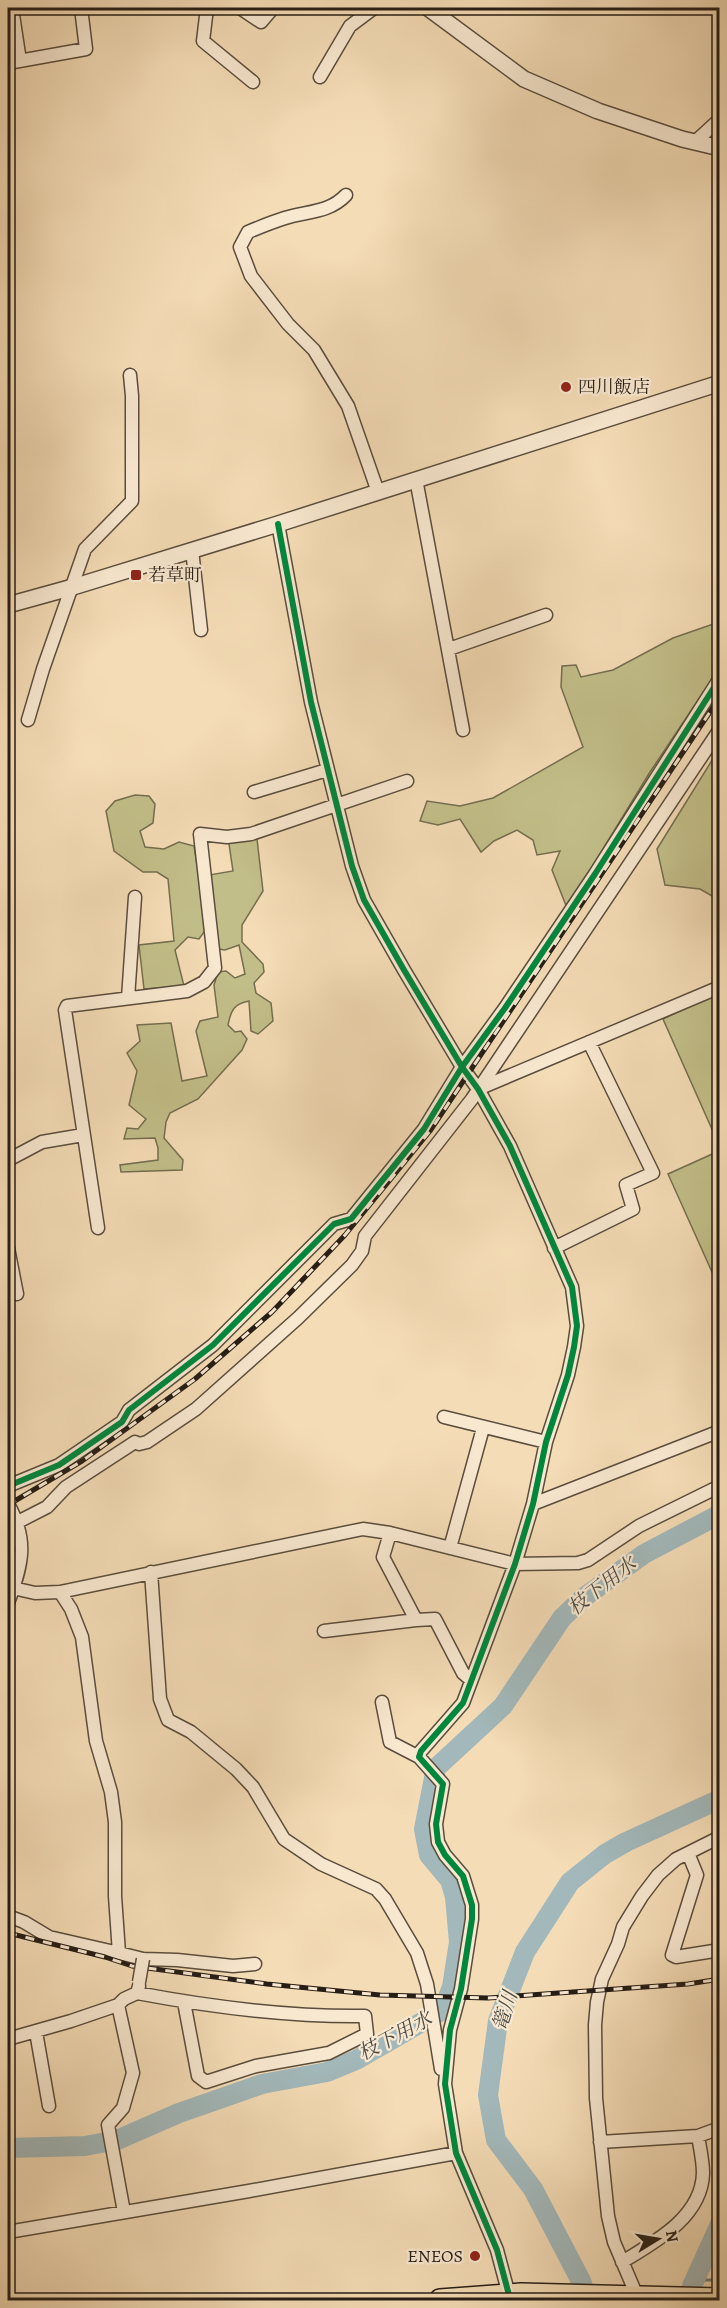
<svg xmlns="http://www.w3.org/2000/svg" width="727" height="2308" viewBox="0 0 727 2308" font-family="Alegreya,'Noto Serif JP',serif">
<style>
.green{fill:#c2be89;stroke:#746e4f;stroke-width:1.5}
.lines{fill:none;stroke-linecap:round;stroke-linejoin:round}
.stream{stroke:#707a78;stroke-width:3}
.river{stroke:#a2b8ba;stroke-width:20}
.minor-casing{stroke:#5a4d3d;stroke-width:15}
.tertiary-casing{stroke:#5a4d3d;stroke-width:18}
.trunk-casing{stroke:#261d15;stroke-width:24}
.minor{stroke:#f8e8d0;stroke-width:12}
.tertiary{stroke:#f8e8d0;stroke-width:15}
.trunk{stroke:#f4dcb6;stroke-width:21}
.rail-casing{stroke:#261d15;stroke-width:5}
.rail{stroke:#f8e8d0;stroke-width:3;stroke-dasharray:9;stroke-linecap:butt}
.minor-bridge-casing{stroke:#5a4d3d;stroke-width:15;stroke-linecap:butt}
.minor-bridge{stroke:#f8e8d0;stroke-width:12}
.cycleway-casing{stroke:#f8e8d0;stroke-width:10}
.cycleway{stroke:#00873e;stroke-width:6}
.poi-dot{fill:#8f2418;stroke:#f8e8d0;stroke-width:2}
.labels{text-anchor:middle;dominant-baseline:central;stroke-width:4.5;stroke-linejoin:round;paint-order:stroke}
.poi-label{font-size:18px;fill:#261d15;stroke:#f8e8d0;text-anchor:start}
.water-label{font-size:20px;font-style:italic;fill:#4b4c47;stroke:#f8e8d0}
</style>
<rect width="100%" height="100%" fill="#f4dcb6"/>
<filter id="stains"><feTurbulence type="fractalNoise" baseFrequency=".00333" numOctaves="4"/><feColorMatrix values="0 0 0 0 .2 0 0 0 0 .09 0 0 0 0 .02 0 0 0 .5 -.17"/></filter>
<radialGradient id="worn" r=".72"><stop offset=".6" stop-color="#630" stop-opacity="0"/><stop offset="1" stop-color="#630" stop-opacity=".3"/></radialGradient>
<path class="green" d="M719,622V669L650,772L567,908L552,870L560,851L537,855L533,840L517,830L494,841L481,852L460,819L438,825L420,821L427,801L460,806L493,798L583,747L561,687L562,666L576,665L581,677L613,670L673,638Z
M719,749V900L700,889L665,885L657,849Z
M135,795L149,796L155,804L153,823L140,831L145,847L164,849L179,842L194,846L207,928L199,939L188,937L175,950L184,986L144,989L139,945L174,941L168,879L157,872H143L114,851L106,811L115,801Z
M257,839L263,891L242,925V942L263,964L264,972L254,983L256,993L271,1003L273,1021L258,1034L251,1031L249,1001C234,1004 231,1010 228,1025L235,1032L241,1031L247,1039L242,1050L198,1099L170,1113L166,1122L164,1138L183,1160L182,1170L121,1172L120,1165L158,1160V1148L155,1138L124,1139L127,1128L138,1129L146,1119L129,1105L137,1071L127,1053L140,1041L137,1025L171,1023L182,1081L207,1076L196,1031L200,1021L218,1017L214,985L218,972L226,971L235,978L245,974L239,945L225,950L218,949L209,875L233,871L229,844L234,840Z
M719,993V1145L663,1019Z
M719,1151V1269L712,1272L668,1174Z"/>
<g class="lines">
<path class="stream" d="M338,8L352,13
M695,2280H720"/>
<path class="river" d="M8,2148L85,2146L117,2140L179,2113L262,2084L327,2072L356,2060L443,2010L452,1987L459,1942L455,1897L450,1880L429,1855L424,1829L436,1768L503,1706L562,1618L583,1598L644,1554L720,1514
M588,2300L581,2281L533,2189L496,2140L488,2095L498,2021L525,1952L570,1882L605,1854L626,1842L720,1799
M691,2300L692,2286L720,2224"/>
<defs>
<path id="minor" d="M12,8L20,61
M207,8L203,41L253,82
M240,8L261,22L273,8
M8,63L86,49L81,8
M320,77L350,26L374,8
M696,141L720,119
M346,195C329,213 307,211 285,218C272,222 260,227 248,232L240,247L251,276L288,324L314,350L348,406L378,492
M416,479L463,730
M278,524L311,702L352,866L364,900L404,970L462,1067L478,1089L510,1146L572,1287L577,1326L574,1347L568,1375L546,1442L533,1504L515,1564L463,1703L421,1751L419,1757L443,1784L436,1824L438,1842L445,1855L463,1876L472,1905V1919L461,1989L450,2030L445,2084L456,2153L497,2250L509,2295
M192,550L201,630
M449,649L546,615
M28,720L43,669L85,549L132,501V396L130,375
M254,792L327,770
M128,998L135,897
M478,1089L720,987
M8,1160L42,1142L83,1135
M98,1228L65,1010L67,1006L187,991L204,982L215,968L200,834L227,837L251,834L407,781
M8,1248L17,1294
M554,1248L633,1209L626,1185L653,1173L589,1042
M444,1417L546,1442
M8,1486L59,1465L122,1422L129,1410L213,1345L334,1224L351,1219L424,1129L462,1067L505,1008L595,874L720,678
M8,1504C29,1541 22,1565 8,1603
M533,1504L720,1431
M8,1527L47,1507L66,1487L135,1442L139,1444L147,1442L196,1409L298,1318L352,1265L362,1251L365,1236L472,1099L720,729
M390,1533L383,1557L416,1620L435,1619L463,1673L471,1680
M450,1548L483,1428
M151,1572L160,1699L168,1720L191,1732L236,1769L253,1787L284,1839L321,1864L376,1889L385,1899L417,1953L427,1984L441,2069
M13,1588L35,1593L60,1592L71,1609L82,1637L96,1741L111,1792L115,1822V1896L119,1953L143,1959L177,1960L233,1966L255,1964
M60,1592L363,1529L390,1533L515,1564L578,1563L588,1560L639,1526L720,1486
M324,1631L416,1620
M382,1702L390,1742L419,1757
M688,1853L697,1875L672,1955L676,1957L720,1950
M8,1916L24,1922L49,1937L119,1953
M137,1993C211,2007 289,2017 365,2016L367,2034L329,2053L256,2066L206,2082L198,2076L184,2002
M118,2005L133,2073L123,2108L108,2125L124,2212
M36,2032L49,2106
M8,2039L71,2021L118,2005L124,1999L137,1993L139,1986
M600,2142L698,2136L720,2128
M8,2232L249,2191L456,2153
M622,2262C655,2242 702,2217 703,2173C703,2161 700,2148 698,2136
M637,2296L614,2242L608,2216L596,2098L595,2025L597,2002L602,1979L618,1944L623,1927L642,1896L658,1875L676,1859L720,1837"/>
<path id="tertiary" d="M428,8L524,79L598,111L682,139L720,148
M8,605L73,587L278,524L720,383"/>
<path id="trunk" d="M440,2300L521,2294L720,2299"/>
</defs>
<use href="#minor" class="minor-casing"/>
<use href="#tertiary" class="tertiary-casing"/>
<use href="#trunk" class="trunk-casing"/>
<use href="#minor" class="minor"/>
<use href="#tertiary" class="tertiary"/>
<use href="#trunk" class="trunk"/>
<defs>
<path id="rail" d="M8,1505L82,1461L195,1379L272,1312L345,1235L430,1131L720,697
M8,1933L105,1957L132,1966L267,1984L380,1995L488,1998L688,1984L720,1979"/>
</defs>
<use href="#rail" class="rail-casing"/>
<use href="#rail" class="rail"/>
<defs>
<path id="minor-bridge" d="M139,1982L143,1959"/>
</defs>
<use href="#minor-bridge" class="minor-bridge-casing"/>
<use href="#minor-bridge" class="minor-bridge"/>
<defs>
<path id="cycleway" d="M278,524L311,702L352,866L364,900L404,970L462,1067L478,1089L510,1146L572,1287L577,1326L574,1347L568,1375L546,1442L533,1504L515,1564L463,1703L421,1751L419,1757L443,1784L436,1824L438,1842L445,1855L463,1876L472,1905V1919L461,1989L450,2030L445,2084L456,2153L497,2250L509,2295
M8,1486L59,1465L122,1422L129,1410L213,1345L334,1224L351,1219L424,1129L462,1067L505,1008L595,874L720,678"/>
</defs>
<use href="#cycleway" class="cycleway-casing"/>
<use href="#cycleway" class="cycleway"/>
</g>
<g class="poi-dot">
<circle cx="566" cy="387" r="6"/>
<rect x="130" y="569" width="12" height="12" rx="3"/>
<circle cx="475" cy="2256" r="6"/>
</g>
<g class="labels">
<g class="poi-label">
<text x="578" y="387">四川飯店</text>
<text x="148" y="575">若草町</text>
<text x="463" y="2256" text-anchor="end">ENEOS</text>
</g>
<g class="water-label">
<text transform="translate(602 1586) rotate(-38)">枝下用水</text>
<text transform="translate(505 2011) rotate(-73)">篭川</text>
<text transform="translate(395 2036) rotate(-28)">枝下用水</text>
</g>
</g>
<rect width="727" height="2308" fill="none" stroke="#f4dcb6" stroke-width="30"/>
<rect x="9" y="9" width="709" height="2290" fill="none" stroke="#261d15" stroke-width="3"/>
<rect x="15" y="15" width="697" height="2278" fill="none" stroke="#261d15" stroke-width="1.5"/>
<g transform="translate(658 2239) rotate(79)" stroke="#f8e8d0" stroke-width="4.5" paint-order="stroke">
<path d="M0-4.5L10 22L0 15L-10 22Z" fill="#261d15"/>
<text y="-9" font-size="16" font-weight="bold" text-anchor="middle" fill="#261d15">N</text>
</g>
<rect width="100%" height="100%" filter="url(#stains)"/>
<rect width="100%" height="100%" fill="url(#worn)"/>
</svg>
